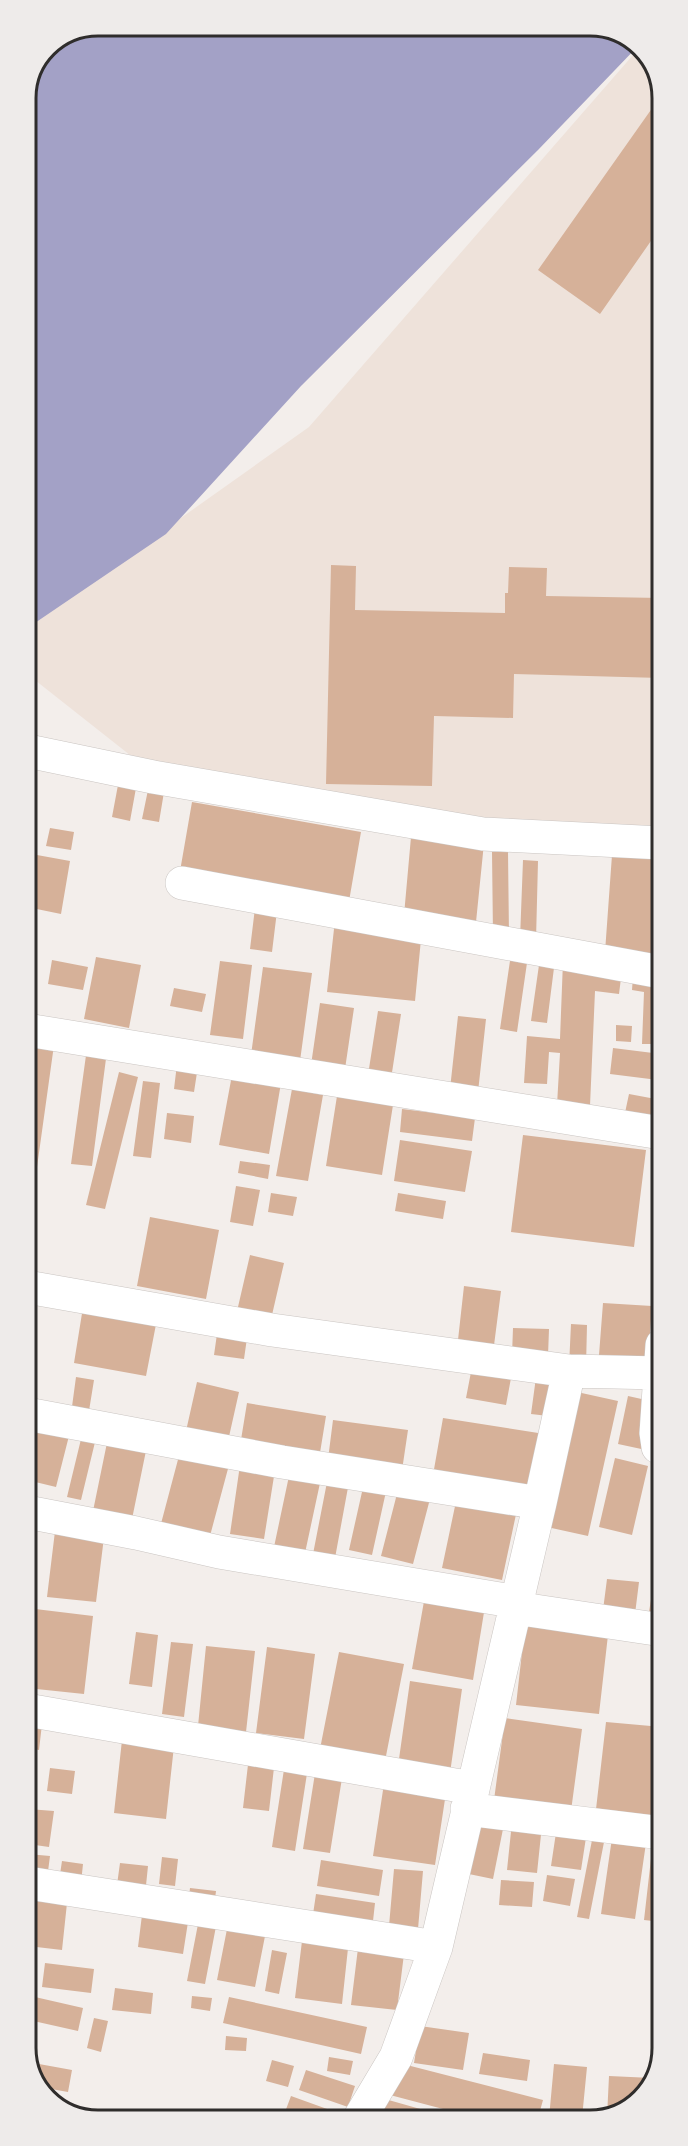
<svg xmlns="http://www.w3.org/2000/svg" width="688" height="2146" viewBox="0 0 688 2146" font-family="Helvetica,sans-serif">
<style>
.built{fill:#eee2da}
.water{fill:#a3a1c6}
.building{fill:#d6b199}
.lines{fill:none;stroke-linecap:round;stroke-linejoin:round}
.minor-casing{stroke:#cac5c2;stroke-width:34}
.minor{stroke:#fff;stroke-width:33}
.rim{fill:none;stroke:#2f2d2c;stroke-width:3}
</style>
<rect width="100%" height="100%" fill="#f3eeeb"/>
<path class="built" d="M640,47L660,79L661,829L500,821L154,774L26,673V628L309,427Z"/>
<path class="water" d="M98,26H595L639,45L538,150L301,386L166,534L26,629V93L47,46Z"/>
<path class="building" d="M660,97V228L600,314L538,270Z
M331,565L356,566L355,610L505,613V593H508L509,567L547,568L546,596L661,598V678L514,674L513,718L434,716L432,786L326,784Z
M118,785L136,788L130,821L112,817Z
M148,790L164,792L159,822L142,819Z
M192,802L361,832L348,907L179,877Z
M50,828L74,832L71,850L46,846Z
M411,837L484,843L476,922L404,915Z
M492,852H508L509,936H493Z
M26,853L70,861L61,914L27,907Z
M612,855L661,859V956L605,952Z
M523,860L538,861L536,940L520,939Z
M255,908L277,911L272,952L250,949Z
M335,920L422,929L415,1001L327,992Z
M511,954L528,956L517,1032L500,1029Z
M96,957L141,965L129,1028L84,1019Z
M540,958L555,960L547,1023L531,1021Z
M52,960L88,967L83,990L48,984Z
M220,961L252,965L243,1039L210,1035Z
M563,961L622,970L619,994L595,991L590,1106L557,1105L560,1053L549,1052L547,1084L524,1083L527,1036L560,1039Z
M263,967L312,973L300,1061L251,1055Z
M633,976L661,978V1044H642L644,992L632,990Z
M174,988L206,994L202,1012L170,1006Z
M320,1003L354,1008L345,1069L311,1065Z
M378,1011L401,1014L391,1079L368,1075Z
M458,1016L486,1019L478,1092L450,1089Z
M616,1025L632,1026L631,1042L616,1041Z
M36,1042L54,1045L37,1167L27,1166V1109Z
M87,1048L107,1051L92,1166L71,1164Z
M613,1048L661,1054L658,1080L610,1074Z
M177,1064L198,1066L194,1092L174,1089Z
M119,1072L138,1077L105,1209L86,1205Z
M232,1075L281,1083L269,1154L219,1145Z
M143,1081L160,1083L151,1158L133,1156Z
M292,1089L323,1095L308,1181L276,1176Z
M629,1094L661,1100L658,1129L623,1122Z
M337,1096L393,1105L382,1175L326,1166Z
M402,1109L475,1118L472,1141L400,1132Z
M167,1113L194,1116L191,1143L164,1139Z
M523,1135L646,1150L634,1247L511,1232Z
M400,1140L472,1151L465,1192L394,1181Z
M240,1161L270,1165L268,1179L238,1173Z
M236,1186L260,1190L253,1226L230,1222Z
M271,1193L297,1197L293,1216L268,1212Z
M398,1193L446,1201L443,1219L395,1211Z
M150,1217L219,1230L206,1299L137,1286Z
M250,1255L284,1263L269,1328L235,1320Z
M464,1286L501,1291L493,1353L457,1349Z
M84,1301L158,1314L146,1376L74,1363Z
M603,1303L652,1306L648,1359L599,1355Z
M571,1324L587,1325L586,1367L569,1366Z
M513,1328L549,1329L548,1356L512,1355Z
M217,1334L247,1338L244,1359L214,1355Z
M537,1370L562,1373L557,1417L531,1414Z
M471,1372L511,1378L506,1405L466,1398Z
M76,1377L94,1380L88,1417L71,1414Z
M197,1382L239,1392L226,1450L184,1440Z
M577,1392L618,1401L588,1536L547,1527Z
M628,1396L655,1402L646,1450L618,1444Z
M247,1403L326,1416L318,1465L239,1452Z
M443,1418L551,1435L541,1492L433,1475Z
M38,1419L71,1428L56,1487L27,1480V1461Z
M333,1420L408,1430L401,1477L327,1467Z
M109,1433L148,1441L132,1519L93,1511Z
M82,1435L96,1438L81,1500L67,1497Z
M180,1452L229,1465L207,1547L158,1535Z
M615,1458L648,1466L632,1535L599,1527Z
M657,1462H662V1545L652,1544Z
M240,1465L275,1470L264,1539L230,1534Z
M289,1476L320,1483L305,1553L274,1547Z
M328,1477L349,1482L335,1558L313,1554Z
M364,1483L387,1487L372,1555L349,1550Z
M399,1486L431,1495L413,1564L381,1556Z
M458,1492L518,1505L502,1580L442,1568Z
M56,1523L105,1529L96,1602L47,1597Z
M657,1563L662,1564V1620L648,1618Z
M607,1579L639,1582L635,1614L603,1610Z
M426,1590L486,1600L473,1680L412,1669Z
M27,1608L93,1616L84,1694L27,1688Z
M525,1626L608,1635L599,1714L516,1705Z
M136,1632L158,1635L152,1687L129,1684Z
M171,1642L193,1644L184,1717L162,1714Z
M206,1646L255,1651L246,1732L198,1726Z
M267,1647L315,1654L304,1739L256,1733Z
M339,1652L404,1664L385,1761L320,1749Z
M410,1681L462,1689L450,1773L398,1766Z
M505,1718L582,1729L571,1811L494,1800Z
M606,1722L662,1727V1825L595,1818Z
M27,1723L42,1724L39,1750L28,1748Z
M123,1731L175,1737L166,1819L114,1813Z
M249,1756L275,1759L269,1811L243,1808Z
M28,1761L37,1762L32,1800L28,1799Z
M285,1763L308,1767L295,1851L272,1847Z
M316,1767L343,1772L330,1853L303,1849Z
M50,1768L75,1771L72,1794L47,1791Z
M385,1777L447,1786L435,1865L373,1856Z
M28,1809L54,1811L49,1847L28,1844Z
M476,1819L504,1824L493,1879L464,1873Z
M512,1822L542,1825L537,1873L507,1870Z
M557,1826L587,1831L581,1870L551,1866Z
M593,1835L605,1837L589,1919L577,1917Z
M612,1838L646,1843L635,1919L601,1914Z
M653,1841L662,1843V1922L644,1920Z
M28,1854L50,1856L47,1879L28,1876Z
M162,1857L178,1859L175,1886L159,1884Z
M321,1860L383,1870L379,1896L317,1886Z
M62,1861L83,1864L81,1883L59,1881Z
M120,1863L148,1866L145,1895L116,1892Z
M394,1869L423,1871L418,1929L389,1926Z
M547,1875L575,1879L570,1906L543,1901Z
M501,1880L534,1882L532,1907L499,1905Z
M190,1888L216,1891L214,1907L188,1904Z
M316,1894L375,1903L372,1930L312,1921Z
M28,1899L67,1903L62,1950L28,1946Z
M142,1915L188,1922L183,1954L138,1947Z
M199,1919L217,1921L205,1984L187,1981Z
M228,1924L266,1931L255,1987L217,1980Z
M303,1933L349,1939L342,2004L295,1998Z
M359,1940L405,1946L397,2010L351,2005Z
M272,1950L287,1953L279,1994L265,1991Z
M45,1963L94,1969L91,1993L42,1987Z
M115,1988L153,1993L151,2014L112,2010Z
M192,1996L212,1998L210,2011L191,2008Z
M35,1997L83,2008L78,2031L29,2020Z
M229,1997L367,2027L361,2054L223,2023Z
M94,2018L108,2021L101,2052L87,2048Z
M420,2026L469,2033L463,2070L414,2063Z
M226,2036L247,2038L246,2051L225,2050Z
M483,2053L530,2060L527,2081L479,2074Z
M329,2057L353,2061L350,2075L327,2071Z
M272,2060L294,2066L288,2087L266,2081Z
M28,2062L72,2070L68,2092L40,2087L28,2067Z
M399,2063L543,2100L538,2118L481,2119L390,2095Z
M554,2064L587,2067L582,2118H549Z
M306,2070L355,2086L348,2107L299,2090Z
M609,2076L652,2078L647,2093L610,2117H607Z
M291,2096L341,2114L339,2119L282,2120Z
M385,2099L452,2118V2119H378Z"/>
<g class="lines">
<defs>
<path id="minor" d="M28,751L153,777L483,834L661,843
M182,883L661,972
M27,1030L661,1133
M27,1287L272,1330L569,1371L540,1503
M662,1345L656,1433L658,1447H662
M569,1371L660,1373
M27,1414L282,1462L540,1503L436,1947L396,2057L359,2119
M27,1512L136,1533L219,1552L517,1602
M515,1608L662,1630
M27,1710L472,1788
M467,1809L662,1833
M28,1883L436,1947"/>
</defs>
<use href="#minor" class="minor-casing"/>
<use href="#minor" class="minor"/>
</g>
<path d="M0 0H688V2146H0ZM98 36H590A62 62 0 0 1 652 98V2048A62 62 0 0 1 590 2110H98A62 62 0 0 1 36 2048V98A62 62 0 0 1 98 36Z" fill="#eeebea" fill-rule="evenodd"/>
<path class="rim" d="M98 36H590A62 62 0 0 1 652 98V2048A62 62 0 0 1 590 2110H98A62 62 0 0 1 36 2048V98A62 62 0 0 1 98 36Z"/>
</svg>
